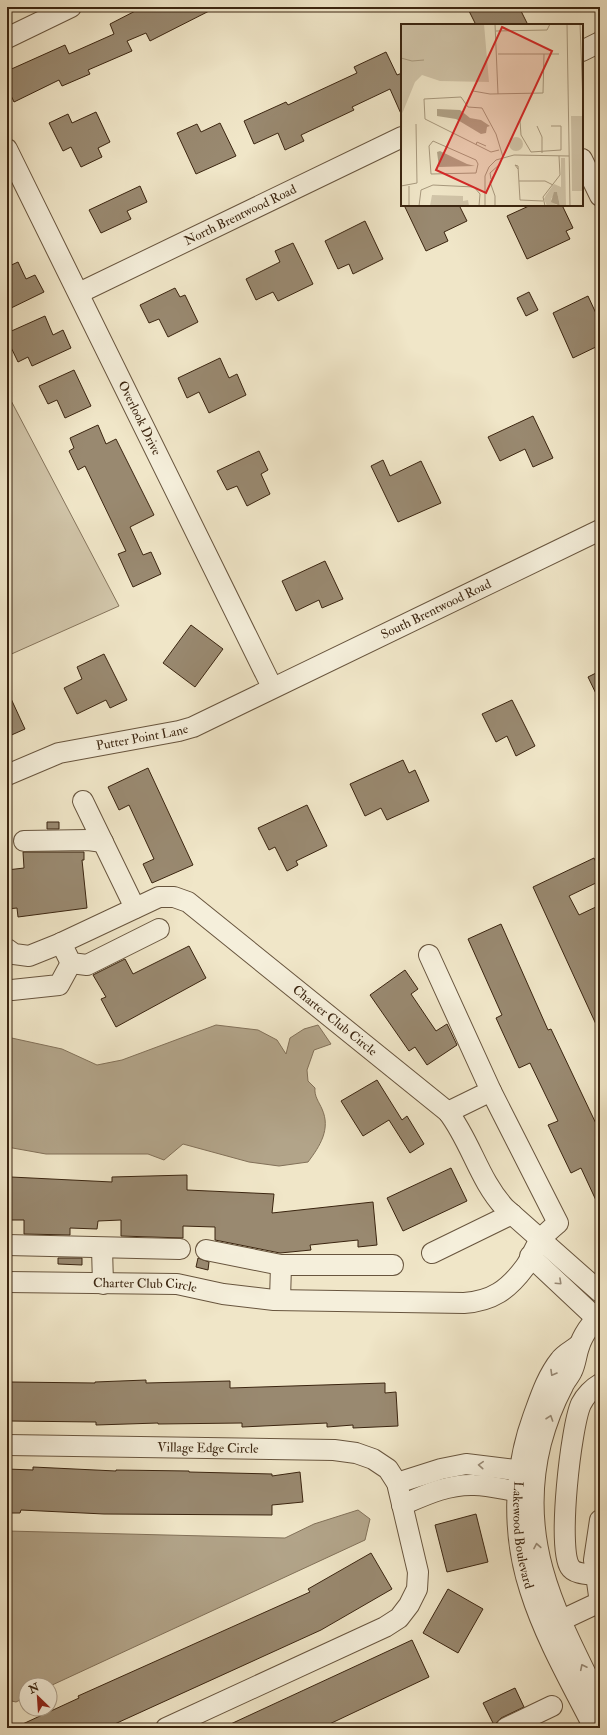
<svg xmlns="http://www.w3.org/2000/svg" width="607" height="1735" viewBox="0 0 607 1735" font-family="'IM FELL Double Pica',serif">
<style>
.green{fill:#d1c5a9;stroke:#86755c}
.water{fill:#b2a489;stroke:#827159}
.building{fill:#998970;stroke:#3b2510}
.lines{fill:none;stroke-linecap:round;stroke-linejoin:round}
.minor-casing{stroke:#68553e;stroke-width:22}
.minor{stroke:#f5efdb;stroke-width:20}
.oneway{stroke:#988a76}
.labels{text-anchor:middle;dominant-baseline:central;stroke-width:3;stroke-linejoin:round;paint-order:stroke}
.street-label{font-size:13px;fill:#3b2510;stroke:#f5efdb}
.inset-road{fill:none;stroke:#a8997e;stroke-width:1}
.view{fill:#d62828;fill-opacity:0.15;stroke:#d62828;stroke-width:2}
.inset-edge{fill:none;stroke:#3b2510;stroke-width:2}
</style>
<rect width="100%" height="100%" fill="#f0e6c8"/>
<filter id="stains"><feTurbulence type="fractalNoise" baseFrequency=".005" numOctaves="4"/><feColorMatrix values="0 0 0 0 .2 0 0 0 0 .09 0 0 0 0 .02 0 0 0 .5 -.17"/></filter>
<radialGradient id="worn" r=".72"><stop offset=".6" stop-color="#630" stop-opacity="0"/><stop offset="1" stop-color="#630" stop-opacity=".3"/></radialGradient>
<path class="green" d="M7,393L119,606L7,656Z"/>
<path class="water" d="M216,1025L258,1030L277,1040L286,1054L290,1038L304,1029L318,1025L331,1044L314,1050L307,1070L308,1081L315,1088C314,1096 319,1102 322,1109C331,1129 320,1146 308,1162L279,1166L249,1162L183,1144L164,1160L148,1154H46L7,1147V1037L62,1049L97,1065L122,1060Z
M358,1510L370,1519L365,1540L50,1686L26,1685V1697L16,1702L7,1700V1531L285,1538L314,1524Z"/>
<path class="building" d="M143,7H217L150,41L146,33L127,41L132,51L88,70L90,74L62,86L59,80L14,102L7,87V71L65,45L69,54L114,34L110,24Z
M467,7H519L528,25H476Z
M386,52L397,75L402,73V116L390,89L352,107L354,110L301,135L304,141L285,150L278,133L254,144L244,121L286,102L288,105L357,73L354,67Z
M96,112L110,142L98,148L102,157L81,167L71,147L63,151L49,123L68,114L72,123Z
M220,123L236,156L196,174L177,133L197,124L201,132Z
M140,186L147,202L127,211L131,219L101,233L89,210Z
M404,205H459L467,221L444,232L448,241L426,251Z
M531,205H562L573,228L566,231L570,239L527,259L507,216Z
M365,221L383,259L353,274L349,264L338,269L325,241Z
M293,243L313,284L278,301L273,292L256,300L246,279L280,262L275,251Z
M18,262L26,279L35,275L44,292L7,310V267Z
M175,288L180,297L185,295L198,322L168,337L159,319L149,323L140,305Z
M529,292L538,310L526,316L517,298Z
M588,296L600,322V345L573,358L553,313Z
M45,316L53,335L63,330L71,348L32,366L28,357L18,362L7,339V333Z
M220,358L229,378L237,374L246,395L209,413L199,392L187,398L178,378Z
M74,370L91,406L65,418L57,400L48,404L39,386Z
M533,416L553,458L533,467L525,449L500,461L488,437Z
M98,425L106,444L116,439L154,515L130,527L143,555L151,552L161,574L133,587L118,554L126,551L85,466L78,470L69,451L74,448L70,438Z
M259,451L268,470L261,474L270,494L247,506L237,486L227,490L217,471Z
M383,460L390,476L421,461L441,503L398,522L371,466Z
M325,561L343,599L322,608L319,600L296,611L282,581Z
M191,625L223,649L195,687L163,663Z
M104,654L127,700L110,708L106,700L77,714L64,688L82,679L77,667Z
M600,671V702L588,677Z
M7,690L25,729L7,737Z
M512,700L535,746L516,756L507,736L496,742L482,714Z
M403,760L409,773L415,770L429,801L387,820L381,808L365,816L350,784Z
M148,768L193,865L152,883L143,864L154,859L129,805L119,810L108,787Z
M307,805L327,846L296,861L298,865L287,871L275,847L269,850L258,828Z
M47,822H59V829H47Z
M23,852H84V860H82L87,908L18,917L17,908L7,909V870L24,868Z
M594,858L600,870V881L569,896L579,915L600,905V1033L533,887Z
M501,924L548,1030L551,1029L600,1132V1209L581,1168L571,1173L548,1125L558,1121L530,1063L519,1068L496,1018L502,1015L468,939Z
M189,946L206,978L116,1027L101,999L106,997L93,975L125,959L133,974Z
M405,970L418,989L411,994L436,1031L447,1024L457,1045L427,1065L415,1047L409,1051L370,995Z
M377,1080L402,1120L407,1116L424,1144L410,1153L389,1120L363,1136L341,1101Z
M451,1168L467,1201L403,1231L387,1198Z
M187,1175V1190L274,1194L272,1213L373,1202L377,1245L358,1247V1240L310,1245L311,1250L280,1253L215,1240V1227L183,1226V1238L121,1236V1220L98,1221L97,1229L70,1228V1235L24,1234V1220H9L11,1177L112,1182V1177Z
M58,1258H82V1265L58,1264Z
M198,1258L209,1262L208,1270L196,1267Z
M146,1380V1383L230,1381V1388L385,1383V1393L396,1392L398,1426L353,1428V1425L327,1427V1423L242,1427V1423L158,1424V1423L96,1425V1422L10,1421L11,1382L95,1383V1382Z
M33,1467L116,1471V1470L189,1471V1472L272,1474V1476L300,1472L303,1502L272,1505V1515L104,1514L21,1510L20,1513H7V1469L33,1470Z
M476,1514L488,1562L447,1572L435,1525Z
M371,1553L392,1589L321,1630L106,1728H14L79,1698L78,1696L310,1592L308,1589Z
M448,1589L483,1609L458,1653L423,1633Z
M412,1640L429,1677L321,1728H222Z
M515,1688L524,1707L501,1718L494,1725L483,1703Z"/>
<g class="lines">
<defs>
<g id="minor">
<path d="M7,38L71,7"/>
<path d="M582,51L600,42"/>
<path id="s1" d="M7,149L272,687"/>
<path d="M582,159L600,196"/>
<path id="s2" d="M79,293L402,137"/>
<path id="s3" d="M7,775L59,753L179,731L193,727L600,530"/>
<path d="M83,801L135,908"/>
<path d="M24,841L88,840L103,842"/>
<path d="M61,943L71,963L87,965L159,929"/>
<path id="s4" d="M7,949L14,954L29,956L59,944L159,897H174L188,902L448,1112C471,1142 479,1180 505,1208L600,1292"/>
<path d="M429,955L491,1091L448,1112"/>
<path d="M12,990L59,985L71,963"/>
<path d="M7,1245L180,1249"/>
<path d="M102,1248L103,1284"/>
<path d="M206,1250L281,1265"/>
<path d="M432,1253L512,1214"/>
<path d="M530,1256L596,1318"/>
<path id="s5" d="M7,1282L177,1284L223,1294L274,1300L464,1303C492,1301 508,1290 525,1267C531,1259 534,1248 540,1240C545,1234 552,1228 558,1223L491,1091"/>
<path d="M280,1300L281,1265H393"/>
<path d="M600,1314C592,1322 582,1336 579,1347C576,1355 576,1363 572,1371C570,1376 565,1381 563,1386C554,1403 546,1424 541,1443C516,1543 557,1615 600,1702"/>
<path id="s6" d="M579,1345C573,1350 564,1354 560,1360C547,1376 540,1398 533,1417C513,1472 512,1535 530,1590C545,1638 571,1683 594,1728"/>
<path id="s7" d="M7,1445L334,1450L356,1453L373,1459L388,1469L397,1483L418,1572L417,1589L409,1605L399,1618L385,1627L166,1728"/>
<path d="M397,1483L441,1469L466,1464L532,1472"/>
<path d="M402,1505C425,1495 448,1484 474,1485C493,1485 511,1492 530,1493"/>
<path d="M600,1520L594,1560L600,1603"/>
<path d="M595,1575C588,1574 574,1574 570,1567C557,1548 571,1426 581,1404C585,1396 593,1388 600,1384"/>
<path d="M549,1626L600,1602"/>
<path d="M506,1728L552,1706"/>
</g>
</defs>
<use href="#minor" class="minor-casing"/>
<use href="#minor" class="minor"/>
</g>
<defs><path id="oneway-chevron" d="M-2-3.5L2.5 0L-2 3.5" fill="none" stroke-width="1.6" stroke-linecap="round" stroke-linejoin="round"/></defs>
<g class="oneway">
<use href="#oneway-chevron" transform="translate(559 1282) rotate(43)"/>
<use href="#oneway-chevron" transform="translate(553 1373) rotate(120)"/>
<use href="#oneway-chevron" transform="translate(550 1418) rotate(-71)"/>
<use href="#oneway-chevron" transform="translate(481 1465) rotate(-176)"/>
<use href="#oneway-chevron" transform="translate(537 1546) rotate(-100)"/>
<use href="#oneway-chevron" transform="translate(583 1667) rotate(-116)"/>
</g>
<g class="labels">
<g class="street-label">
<text stroke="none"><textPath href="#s2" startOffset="179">North Brentwood Road</textPath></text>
<text stroke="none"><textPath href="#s1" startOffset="300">Overlook Drive</textPath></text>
<text stroke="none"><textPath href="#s3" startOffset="463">South Brentwood Road</textPath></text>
<text stroke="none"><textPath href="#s3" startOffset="141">Putter Point Lane</textPath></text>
<text stroke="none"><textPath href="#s4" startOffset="385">Charter Club Circle</textPath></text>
<text stroke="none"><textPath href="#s5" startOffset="138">Charter Club Circle</textPath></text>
<text stroke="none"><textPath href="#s7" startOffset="201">Village Edge Circle</textPath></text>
<text stroke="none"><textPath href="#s6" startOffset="208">Lakewood Boulevard</textPath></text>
</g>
</g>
<g transform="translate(401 24)">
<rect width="182" height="182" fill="#f0e6c8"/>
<path d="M0,0H83L88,58L39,57L21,51L14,58L1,90L2,151ZM170,92H182V167H171ZM108 120a7 7 0 1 1 14 0a7 7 0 1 1-14 0ZM160,134H164L165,182H159L156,168L150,175L156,182H146L143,175L145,171L153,160L160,163ZM31,171L62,172V177L67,176L68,182H29Z" fill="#d1c5a9"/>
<path d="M36,85L59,86L69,94L80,96L89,102L86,103L85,109L80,110L55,95L36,92ZM39,127L66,140L74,142L38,143L36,128ZM153,168H156L159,182L150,178Z" fill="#b2a489"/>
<path class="inset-road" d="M94,0L97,70M166,0L169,182M179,0L182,79M95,7L146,6L149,0M97,30H158M0,34L11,37L23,36M72,67L89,70L142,69L143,30M119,97L120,111L130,128L160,126V102H150M136,102L141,113V129M32,117L75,136L77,140L75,149L30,150L28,122ZM75,121L76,118L85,122M98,126L90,128L24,95L23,75L60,73L67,83L81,84L95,110L102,133M117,145L114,141L117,142L119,176L142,177M90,155L89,149L99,140L89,158L94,172V182M118,157H144L152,161M0,162L16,159L15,100M8,162V182M18,182L20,166L32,161L73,163L79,170L78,182M84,182V152L88,143L95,136L113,131L168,132M144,182L142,173L159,151L158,132"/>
<path class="view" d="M101,3L151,27L85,169L35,146Z"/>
<rect width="182" height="182" class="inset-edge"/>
</g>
<rect width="607" height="1735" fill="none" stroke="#f0e6c8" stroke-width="24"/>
<rect x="8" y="8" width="591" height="1719" fill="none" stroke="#3b2510" stroke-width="2"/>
<rect x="12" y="12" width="583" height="1711" fill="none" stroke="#3b2510"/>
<g transform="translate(38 1697) rotate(335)"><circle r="19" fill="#f5efdb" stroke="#ab9e8a"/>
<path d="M0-3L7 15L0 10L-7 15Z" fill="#8f2418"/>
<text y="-6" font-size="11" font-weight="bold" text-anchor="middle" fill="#3b2510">N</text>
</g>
<rect width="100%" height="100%" filter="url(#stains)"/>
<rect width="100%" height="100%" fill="url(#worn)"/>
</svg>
